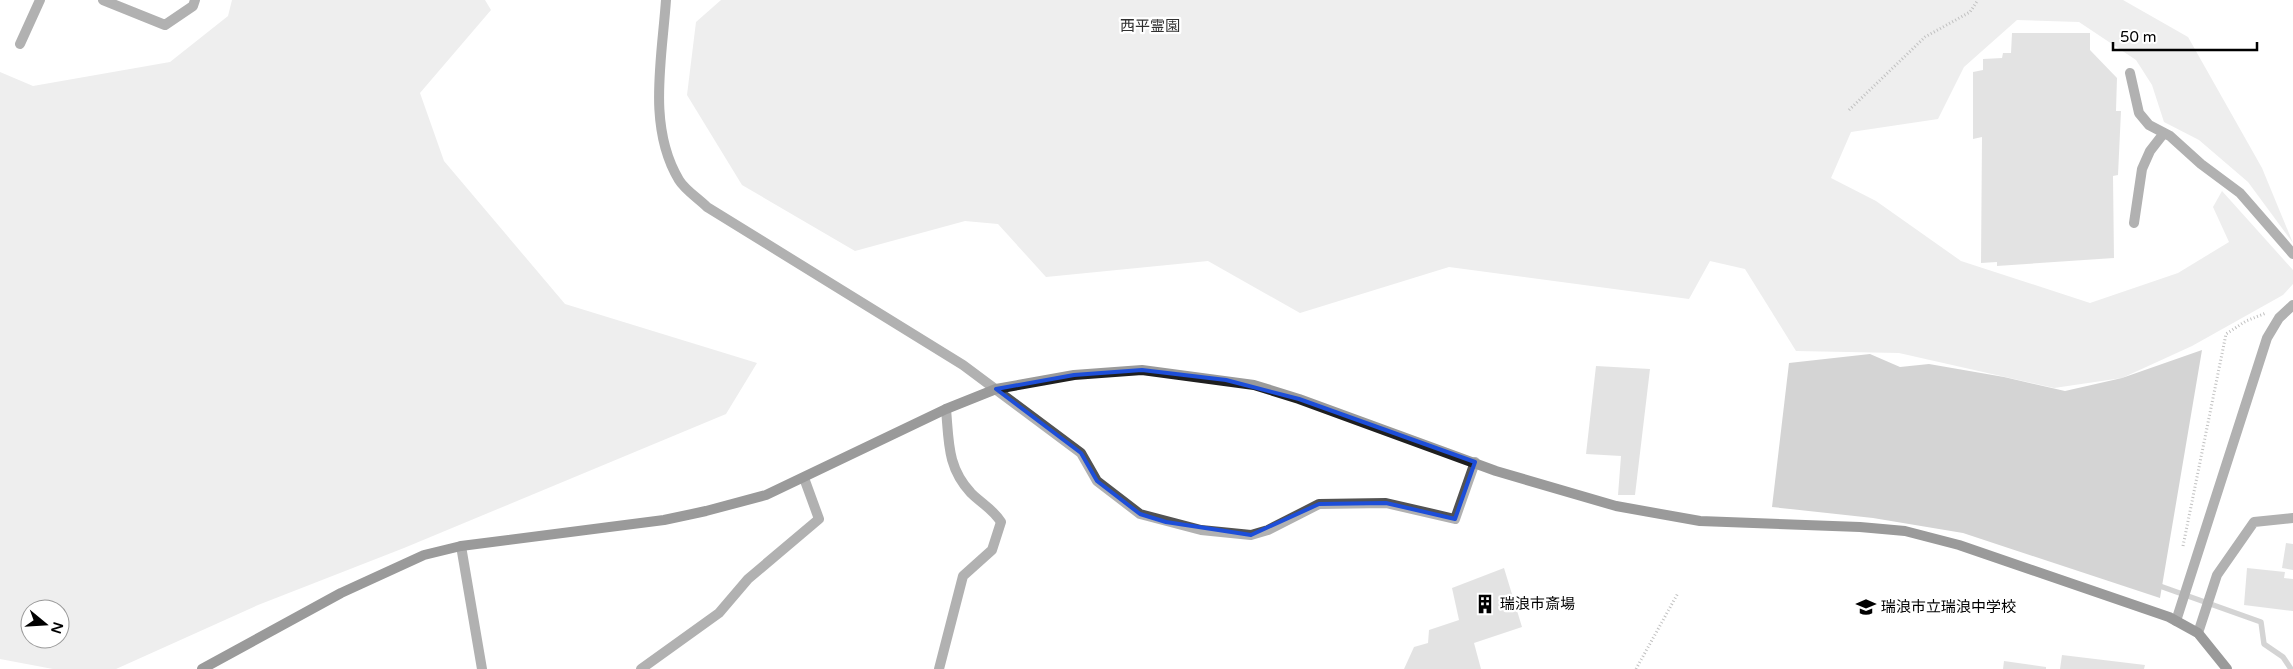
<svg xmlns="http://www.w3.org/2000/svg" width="2293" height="669" viewBox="0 0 2293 669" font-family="'Varela Round','Noto Sans JP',sans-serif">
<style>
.green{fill:#d9d9d9;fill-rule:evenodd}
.water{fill:#a0a0a0}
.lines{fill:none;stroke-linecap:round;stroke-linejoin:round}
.stream{stroke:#a0a0a0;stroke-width:5.5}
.building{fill:#c2c2c2}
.path{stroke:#747474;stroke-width:3;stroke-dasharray:1 2.5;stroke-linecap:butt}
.lane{stroke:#525252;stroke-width:10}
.street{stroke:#525252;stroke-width:10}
.secondary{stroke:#1f1f1f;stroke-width:10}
.marked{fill:none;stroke:#1d4ed8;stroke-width:4;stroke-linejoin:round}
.labels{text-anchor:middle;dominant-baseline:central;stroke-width:4.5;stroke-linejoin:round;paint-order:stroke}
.park-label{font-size:15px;fill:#303030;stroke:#fff}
.poi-label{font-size:15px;fill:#000;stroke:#fff;text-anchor:start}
</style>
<rect width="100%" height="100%" fill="#fff"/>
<path class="green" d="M232,0H485L491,10L420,93L444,161L565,304L757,363L726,414L404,548L258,605L116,669H53L0,659V72L33,86L170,62L228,16ZM30,609H60V639H30Z
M721,0H2123L2188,37L2262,168L2293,243L2248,182L2199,140L2164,122L2152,85L2136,60L2079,22L2017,20L1964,67L1938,119L1851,132L1831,178L1876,201L1961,261L2090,303L2178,273L2229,242L2213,207L2222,191L2293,270V284L2283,295L2192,346L2122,378L2054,388L1899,353L1796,351L1745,269L1710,261L1689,299L1449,267L1300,313L1208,261L1046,277L998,224L965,221L855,251L742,185L687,95L696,22Z"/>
<path class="water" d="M2202,350L2160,598L1963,533L1873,518L1772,507L1789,363L1870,354L1900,367L1929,364L2004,377L2065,391L2122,378Z"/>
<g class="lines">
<path class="stream" d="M2157,585L2261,622L2264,644L2283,657L2291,669"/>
</g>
<path class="building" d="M2012,33H2090V50L2117,78L2116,111H2121L2118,175L2113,176L2114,258L1997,266V262L1981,263L1982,137L1973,139V72L1983,70V59L2002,58L2003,53H2011Z
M1596,366L1650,369L1635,495H1618L1621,456L1586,454Z
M2286,543L2293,544V570L2282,568Z
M1504,568L1522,627L1474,643L1481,669H1404L1414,647L1428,643L1429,630L1459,620L1452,588Z
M2247,568L2285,572L2284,578L2293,579V611L2244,605Z
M2062,655L2145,665L2144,669H2060Z
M2004,661L2046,667V669H2003Z"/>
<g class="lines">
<path class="path" d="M1849,110L1925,37L1970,12L1978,0
M2183,546L2226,334L2246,321L2266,313
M1636,669L1678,593"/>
<path class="lane" d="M2130,73L2139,113L2149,125L2170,136L2201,164L2240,193L2293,254
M2134,223L2142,169L2150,151L2164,133"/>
<path class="street" d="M103,0L165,25L193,6L195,0
M666,0C662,59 647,127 679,180C685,190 699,199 707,207L963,365L1081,453L1097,481L1140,514L1201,530L1251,535L1268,530L1319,504L1386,503L1455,519L1475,462
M20,44L40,0
M461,546L482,669
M2176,621L2267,338L2279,318L2293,305
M2198,633L2217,575L2254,522L2293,518
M641,669L719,613L748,579L819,519L804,478
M939,669L963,576L992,550L1001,522C992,508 982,504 971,493C947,467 949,442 946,409"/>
<path class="secondary" d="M202,669L341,593L424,555L461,546L664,520L706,511L766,495L946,409L996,389L1074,375L1142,370L1254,385L1299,399L1496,471L1616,506L1700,521L1860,527L1905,531L1959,545L2169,617L2198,633L2227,669"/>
</g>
<path d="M0 0H2293V669H0ZM1142,370L1226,380L1299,399L1475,462L1455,519L1386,503L1319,504L1251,535L1166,522L1140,514L1097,481L1081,453L996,389L1074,375Z" fill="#fff" fill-opacity=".55" fill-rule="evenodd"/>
<path class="marked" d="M1142,370L1226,380L1299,399L1475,462L1455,519L1386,503L1319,504L1251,535L1166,522L1140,514L1097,481L1081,453L996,389L1074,375Z"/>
<defs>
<symbol id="building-bare" viewBox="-9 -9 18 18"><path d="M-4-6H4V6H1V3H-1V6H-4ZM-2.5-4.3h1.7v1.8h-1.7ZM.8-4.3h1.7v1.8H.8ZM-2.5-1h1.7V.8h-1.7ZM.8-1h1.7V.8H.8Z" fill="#000" stroke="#fff" stroke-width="2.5" paint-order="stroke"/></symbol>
<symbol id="school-bare" viewBox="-9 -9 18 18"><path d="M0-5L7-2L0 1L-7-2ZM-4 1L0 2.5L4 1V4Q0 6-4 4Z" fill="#000" stroke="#fff" stroke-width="2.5" paint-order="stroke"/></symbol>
</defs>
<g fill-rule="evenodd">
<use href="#building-bare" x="1471" y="590" width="28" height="28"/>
<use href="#school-bare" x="1852" y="593" width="28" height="28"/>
</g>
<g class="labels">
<g class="park-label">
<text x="1150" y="26">西平霊園</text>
</g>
<g class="poi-label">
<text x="1500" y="604">瑞浪市斎場</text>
<text x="1881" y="607">瑞浪市立瑞浪中学校</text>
</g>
</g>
<g transform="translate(45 624) rotate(108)"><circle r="24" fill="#ffffff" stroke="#999999"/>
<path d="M0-4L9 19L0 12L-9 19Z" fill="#000000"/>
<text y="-8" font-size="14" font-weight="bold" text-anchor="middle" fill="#000000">N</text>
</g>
<path d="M2113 42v8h144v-8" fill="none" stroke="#000000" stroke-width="2.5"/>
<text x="2120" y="42" font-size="15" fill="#000000" stroke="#ffffff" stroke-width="4" paint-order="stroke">50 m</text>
</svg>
